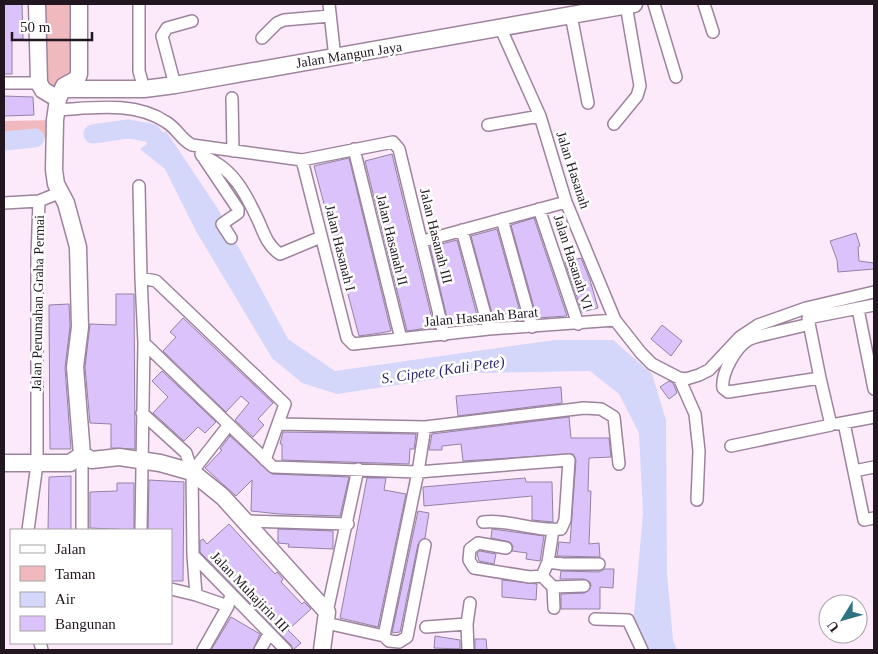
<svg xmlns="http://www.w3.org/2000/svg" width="878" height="654" viewBox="0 0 878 654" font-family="'Times New Roman',serif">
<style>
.green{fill:#efb9bd}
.water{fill:#d4d6fa}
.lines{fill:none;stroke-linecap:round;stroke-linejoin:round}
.river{stroke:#d4d6fa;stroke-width:19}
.building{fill:#dcc2fb;stroke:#9183a3}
.street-casing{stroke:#9e839c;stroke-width:14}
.secondary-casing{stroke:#9e839c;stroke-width:19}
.street{stroke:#fff;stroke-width:11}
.secondary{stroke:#fff;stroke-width:16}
.labels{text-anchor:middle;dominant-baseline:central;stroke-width:5;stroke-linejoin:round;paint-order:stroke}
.street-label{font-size:14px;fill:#221721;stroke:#fff}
.water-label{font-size:15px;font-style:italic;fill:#302a6e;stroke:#fff}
</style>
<rect width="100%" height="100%" fill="#fceafb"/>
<path class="green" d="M37,4H79V74L64,86L43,90Z
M55,120L54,137L4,140V121Z"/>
<path class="water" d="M166,131L218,209L288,339L335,371L555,340H613L652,374L666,420L667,573L673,640L677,650H642L634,614L643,514L639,433L619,394L590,371L477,373L337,394L302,383L272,358L196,231L165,169L140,149Z"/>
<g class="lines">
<path class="river" d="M93,134L128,129L151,133L171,158
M4,141L35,138"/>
</g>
<path class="building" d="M4,4H22L23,39L12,40V74H4Z
M4,96L33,97L34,115L4,116Z
M392,154L434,327L407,331L365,161Z
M349,158L391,331L380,333L359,336L314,166Z
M534,218L567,316L537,318L511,225Z
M497,229L522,319L510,320L507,313L493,317L471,236Z
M856,233L860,246L858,247L859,261L874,263V269L838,272L837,260L830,241Z
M457,240L479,323L449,326L430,247Z
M581,258L590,280L598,308L582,312L565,262Z
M116,294H134L135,449L111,448V424L90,423L85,367L90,324L116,325Z
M69,304L70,326L65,368L71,449H50L49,305Z
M183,318L273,403L258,419L264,425L253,437L235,420L249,403L241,396L226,412L163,351L176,337L170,332Z
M662,325L682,341L671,356L651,339Z
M162,371L216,422L205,433L198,427L184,441L153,413L168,397L152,381Z
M669,381L673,383L677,393L669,399L660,387Z
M561,387L562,403L458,416L456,396Z
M569,417L571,438H609L611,457L589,458L588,491H591L589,544L599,543L600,557L557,556L559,542L570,543L576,460L573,454L463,461L461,444L442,446V450H429L432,434Z
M283,432L416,434L414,449H410L409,464L282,460V444H280Z
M230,436L272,474L349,477L340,516L279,514L251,511L252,480L236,496L205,468L222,450L220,449Z
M71,476V530H48L49,477Z
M367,478H386L384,490L406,494L378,627L340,618Z
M525,478L526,482H552L553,522L532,520V496L424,506L423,487Z
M149,480L184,482L183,581H171V530H148Z
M117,483H134V530L90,528V492L117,491Z
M418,511L429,513L425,538L418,544L400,632L392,633Z
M229,524L275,574L277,572L283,579L281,582L302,604L304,602L311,609L288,630L301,643L293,650L291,645L200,552V541L203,539L207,544Z
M278,529L333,531V549L288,547L289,544L278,543Z
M492,529L544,536L540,561L526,559L527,553L512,551L513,546L510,542L491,538Z
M480,551L496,554L494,564L479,561L477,553Z
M605,569H614L613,588L600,587V609H561V594L585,593L591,586L590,582L584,579H560L561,571L599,572Z
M502,580L537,584L536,600L502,597Z
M231,617L260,634L253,650H211Z
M435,636L460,640V649L434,648Z
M475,639H486L487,650H475Z"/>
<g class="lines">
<defs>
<path id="street" d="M139,4V71L144,89
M329,4L335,58
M654,4L676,77
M704,4L713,32
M571,15L588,103
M501,29L540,116L566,202L615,320L641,353L652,364L679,378L686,379L699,375L709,370L740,337L758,325L806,308L874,292
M262,38L277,23L284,20L330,16
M4,83H39
M175,85L162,36L167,28L192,21
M232,98L233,151
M56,110C93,108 134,101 166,122C177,128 181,140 192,145L302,160L393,142L399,149L444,335
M614,124L637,96L640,86L626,5
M488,125L540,116
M354,149L401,339
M201,154L238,209V213L222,224L231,238
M202,156C233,167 246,194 259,222C264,234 268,246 280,254L321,237
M302,160L347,338L353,344L489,329L615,320
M139,186L141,278
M4,203L39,201
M539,209L578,324
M502,219L532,327
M462,230L489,329
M423,241L566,202
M858,309L874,389
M144,343L273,467L418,472L569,460L565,520L561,529C534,532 509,519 483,522
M679,378L695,414L699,451L697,500
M820,378L808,318L874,305
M142,413L186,453L192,472L193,555L196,595
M844,423L864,520L874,518
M278,424L425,427L584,408L601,409L614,417L619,464
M837,424L874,417
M731,446L831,425L820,378L728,392L723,388C721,374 735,348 748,340C757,335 797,328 809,324
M854,471L874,467
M192,472L228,426
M246,521L348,524
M28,530L37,464V258L39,201L61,192
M82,530V455
M141,530L144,343L141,278L156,281L285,404L265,460
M553,530L548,562L563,564H599
M506,548L478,543L470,549L469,560L474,568L530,577L542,576L548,562
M193,555L286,650
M542,576L553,587L554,608
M553,587L584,586
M171,589L196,595L228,606
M327,612L358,469
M595,619L628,620L642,650
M326,623L384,636L418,472L425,427
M426,627L467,624
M384,636L389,641L399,642L407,637L425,545
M40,643L42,650
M203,650L228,606L231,594
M260,650L269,634
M468,650L467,624L470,603"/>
<path id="secondary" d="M37,4L39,83L43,90L58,99
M79,4V74L77,79L64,86L58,99L55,120L54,170L56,184L66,203L78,247L80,327L75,367L82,455L92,460L119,457L160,463L192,472L223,497L327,612L322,650
M63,89H144L175,85L634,4
M4,463H70L82,455"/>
</defs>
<use href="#street" class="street-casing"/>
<use href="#secondary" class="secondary-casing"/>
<use href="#street" class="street"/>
<use href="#secondary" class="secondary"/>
</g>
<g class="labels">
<g class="street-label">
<text transform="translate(349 55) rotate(-9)">Jalan Mangun Jaya</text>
<text transform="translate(573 170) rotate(72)">Jalan Hasanah</text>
<text transform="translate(436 236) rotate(76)">Jalan Hasanah III</text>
<text transform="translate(392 240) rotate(76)">Jalan Hasanah II</text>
<text transform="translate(340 248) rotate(76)">Jalan Hasanah I</text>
<text transform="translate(573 262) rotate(72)">Jalan Hasanah VI</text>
<text transform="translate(38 303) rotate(-89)">Jalan Perumahan Graha Permai</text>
<text transform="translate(481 317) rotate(-5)">Jalan Hasanah Barat</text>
<text transform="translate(250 592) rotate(46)">Jalan Muhajirin III</text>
</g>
<g class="water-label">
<text transform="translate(443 370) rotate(-8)">S. Cipete (Kali Pete)</text>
</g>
</g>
<rect width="878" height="654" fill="none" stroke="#221721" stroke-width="10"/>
<rect x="10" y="529" width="162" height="115" fill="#ffffff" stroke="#a7a2a6"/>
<rect x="20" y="545" width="25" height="8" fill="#ffffff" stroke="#a7a2a6"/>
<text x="55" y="554" font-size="15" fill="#221721">Jalan</text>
<rect x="20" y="566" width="25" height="15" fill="#efb9bd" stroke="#a7a2a6"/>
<text x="55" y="579" font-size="15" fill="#221721">Taman</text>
<rect x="20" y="592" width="25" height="15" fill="#d4d6fa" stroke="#a7a2a6"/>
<text x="55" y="604" font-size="15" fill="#221721">Air</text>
<rect x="20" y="616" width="25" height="15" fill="#dcc2fb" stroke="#a7a2a6"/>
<text x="55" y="629" font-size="15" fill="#221721">Bangunan</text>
<g transform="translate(843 619) rotate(233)"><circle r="24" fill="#ffffff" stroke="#a7a2a6"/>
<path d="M0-4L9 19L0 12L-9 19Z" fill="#2f7483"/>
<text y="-8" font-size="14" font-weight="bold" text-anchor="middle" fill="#221721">U</text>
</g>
<path d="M12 32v8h80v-8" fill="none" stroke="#221721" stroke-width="2.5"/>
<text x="20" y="32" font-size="15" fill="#221721" stroke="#ffffff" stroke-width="4" paint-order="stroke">50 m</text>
</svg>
